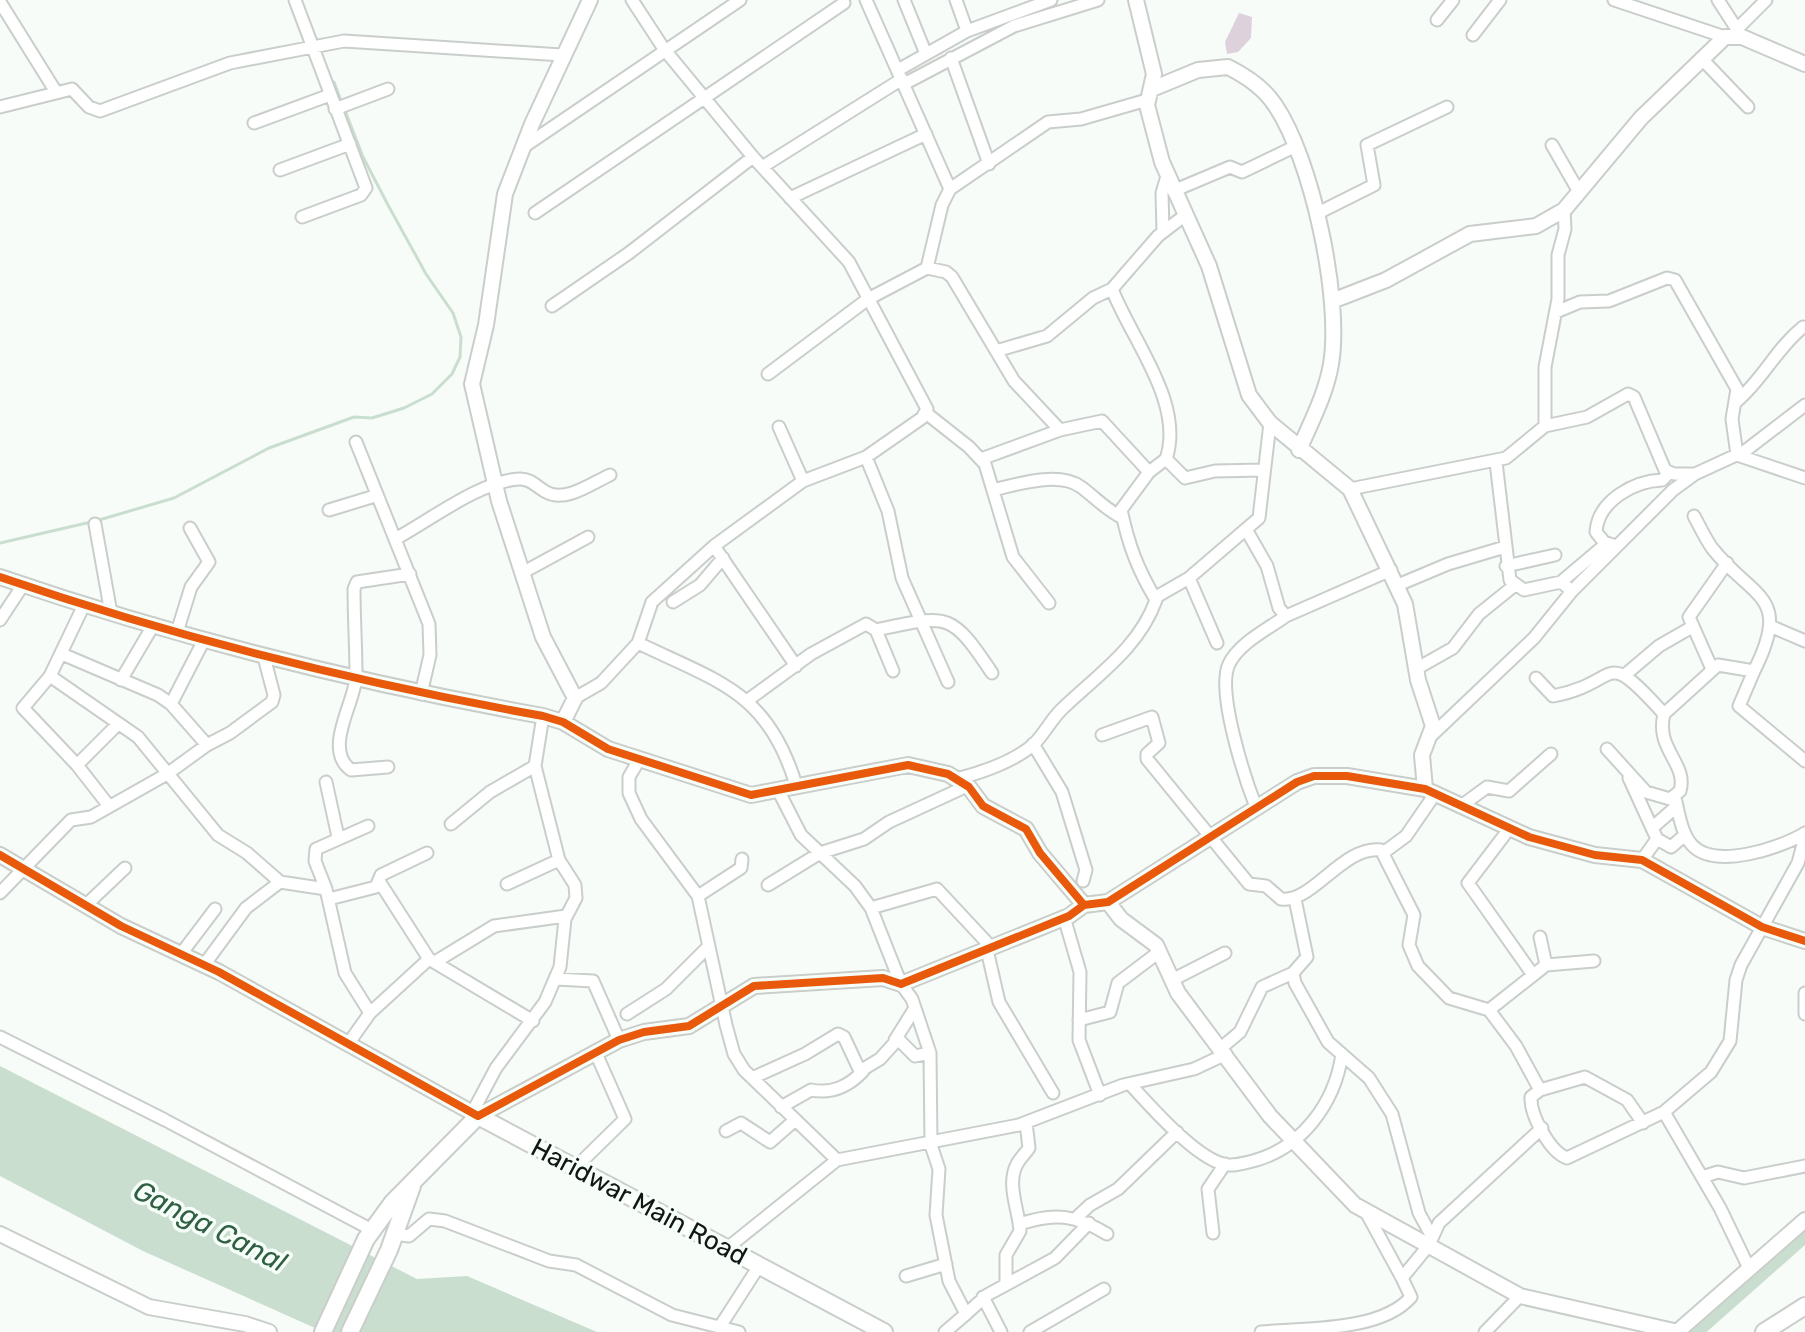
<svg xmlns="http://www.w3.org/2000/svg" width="1805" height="1332" viewBox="0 0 1805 1332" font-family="Rubik,sans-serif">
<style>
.forest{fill:#ddd1db}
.water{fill:#c9decf}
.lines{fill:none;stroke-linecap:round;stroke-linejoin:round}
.stream{stroke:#c9decf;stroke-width:3}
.river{stroke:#c9decf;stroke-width:18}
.minor-casing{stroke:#cacecb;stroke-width:15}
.tertiary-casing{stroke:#cacecb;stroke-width:18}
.secondary-casing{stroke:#cacecb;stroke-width:20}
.minor{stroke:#fefffe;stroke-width:11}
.tertiary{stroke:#fefffe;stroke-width:14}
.secondary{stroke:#fefffe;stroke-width:16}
.cycleway-casing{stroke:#f5fef8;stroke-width:13}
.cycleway{stroke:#e8590c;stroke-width:8}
.labels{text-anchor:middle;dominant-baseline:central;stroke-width:7;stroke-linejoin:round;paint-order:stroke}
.street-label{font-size:26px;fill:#131614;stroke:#f5fef8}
.water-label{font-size:28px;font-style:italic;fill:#315f42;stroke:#f5fef8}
</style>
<rect width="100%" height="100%" fill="#f7fcf9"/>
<path class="forest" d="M1239,13L1252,17L1251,38L1238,52L1227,54L1225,42Z"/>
<path class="water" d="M0,1066L417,1279L467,1276L597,1332H324L143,1251L0,1176Z"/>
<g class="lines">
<path class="stream" d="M334,82L341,101
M99,520L174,498L269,448L354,417L372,418L404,408L432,394L452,374L460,357L461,337L453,313L426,274L388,205L363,157L344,108
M0,543L91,522"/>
<path class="river" d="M1693,1332L1805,1233"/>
<defs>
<path id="minor" d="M295,0L366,188L361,195L302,217
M866,0L950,189
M904,0L926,54
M956,0L967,31
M1614,0L1725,37
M1718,0L1742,37
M0,2L56,92
M1437,20L1453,0
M1737,29L1766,0
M1473,35L1500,0
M951,58L989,164
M1701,58L1748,107
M898,70L967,31L1051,0
M904,84L1014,26L1098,0
M0,107L72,89L89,107L100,111L230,63L344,41L562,55
M335,109L388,89
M254,123L330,95
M1552,145L1579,192
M522,148L740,0
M762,167L902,79
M280,170L350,144
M1173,191L1230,167L1242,172L1296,146
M790,198L926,134
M535,213L844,3
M1316,214L1374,185L1367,145L1447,107
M1163,232L1162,193L1167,176
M927,268L942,205L950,189L1048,122L1081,119L1147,100
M552,306L629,253L753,157
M1556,312L1580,302L1609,301L1667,278L1675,280L1737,389L1732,419L1737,455L1805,478
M996,351L1047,336L1093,298L1112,289L1158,236L1184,216
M768,374L868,299L927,268L946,272L952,277L1014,381L1060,430
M1737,401C1763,379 1776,349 1803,327
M926,413L969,447L985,464L1013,557L1049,603
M1545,426V367L1558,299V255L1565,229L1564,210
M779,427L803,481
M356,442L429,624L430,655L421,694
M866,457L888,511L902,578L948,682
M981,459L1060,430L1102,421L1149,472L1166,459C1185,403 1131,339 1112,289
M1166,459L1185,478L1215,471L1262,470
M1496,462L1510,580L1524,590L1561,582L1572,591
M1350,489L1506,458L1545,426L1587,417L1628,394L1634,397L1665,470L1674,474H1692
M993,490C1018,484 1059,471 1081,487C1096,498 1106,510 1123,518
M329,510L375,496
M95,524L111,613
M1247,531L1267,566L1279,608L1286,616L1391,570
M395,539C429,521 480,481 519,479C530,478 537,487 546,492C566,503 592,483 610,475
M714,546L796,666
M1616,546L1604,542L1596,532C1598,500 1635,481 1662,480L1669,473
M1506,566L1555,555
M522,573L588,537
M1189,578L1217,643
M1561,582L1606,544
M1398,585L1448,564L1505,547
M1156,597L1189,578L1259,518L1270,423
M673,602L700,585L723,558
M84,605L50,676L23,708L77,765L109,806
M0,620L23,585
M1770,626L1805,641
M876,630L893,671
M177,632L191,587L209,562L190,528
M204,640L171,704L207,745L230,733L272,702L274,695L264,657
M638,643C719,682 768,692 796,785
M62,654L158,695L171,704
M1416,669L1453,648L1479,614L1515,585
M1712,669L1689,617L1727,563
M1754,671L1739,706L1805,761
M1626,674L1659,646L1692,627
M50,676L138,737L218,835L247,853L280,882
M1536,678L1553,696C1623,683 1600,643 1664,714C1655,750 1688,763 1680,791L1670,799L1646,792L1607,749
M121,680L154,624
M575,698L601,683L638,643L652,602L714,546L803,481L866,457L922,418L927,409L849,262L753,157L664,49L632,0
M748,700L811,654L866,624L876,630C948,615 950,610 992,673
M1664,714L1718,665L1754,671C1793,594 1752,599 1712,548C1705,538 1700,527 1694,516
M1102,735L1152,717L1159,743L1147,754V759L1249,884L1266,886L1281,899C1312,904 1343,845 1381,850L1414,915L1409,945L1418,966L1449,998L1489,1010L1516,1046L1540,1090L1531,1097C1530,1115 1550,1152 1567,1158L1664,1112L1711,1072L1730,1041L1736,980L1741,965L1798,863L1805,837
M1432,735L1534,638L1572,591L1673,490L1695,474L1745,451L1805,405
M1033,744L1062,792L1086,870L1083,881
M639,760L629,777V793L641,819L698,896L726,1025L734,1054L744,1070L837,1160
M77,765L118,724
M388,767L351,770C322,749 356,701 356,676C356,647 354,618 354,589L357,582L410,574
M1629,778L1657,839
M956,779C981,773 1015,761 1034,744C1044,734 1051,720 1061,710C1096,676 1139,648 1156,600C1137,568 1129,546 1121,510L1149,472
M326,782L338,837
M778,790L801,835L855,886L871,908L901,984L912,999L930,1053L931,1145L939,1169L936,1215L949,1281L966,1314L945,1332
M1675,798C1679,813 1681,833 1692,845C1715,870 1781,848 1805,833
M1461,806L1487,787L1509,791L1551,754
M1256,807C1245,779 1216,691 1229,664C1239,643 1268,629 1286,616
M451,824L490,792L535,766
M1652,828L1677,806
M1509,829L1468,883L1533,975
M1383,853L1406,836L1435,794
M1642,860L1657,839L1671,847L1685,835
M379,881L429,959
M507,884L559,860
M768,885L820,853L864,839L889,822L967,786
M326,889L315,861L316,849L368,826
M0,893L71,820L91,817L167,774L207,745
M698,896L741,868L742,859
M329,899L376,887L381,875L427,853
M1295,899L1307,957L1293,973L1295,983L1328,1042L1369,1078L1392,1114L1419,1213L1432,1237
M86,905L125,868
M871,908L937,889L992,948
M1064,917L1080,972L1079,1040L1100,1095
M1540,937L1546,965
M987,950L999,1002L1053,1093
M181,954L215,909
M435,962L494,926L566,916
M204,965L246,908L280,882L326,889L345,973L370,1013L348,1044
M556,979L593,981L619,1040
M1172,980L1225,953
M1805,993V1014
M1489,1010L1546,965L1594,961
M370,1013L429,959L533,1021
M627,1014L666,989L707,948
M1079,1020L1110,1012L1118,983L1159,952
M0,1037L165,1120L372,1230
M895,1040L915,1008
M1221,1048L1240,1032L1262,987L1293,973
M752,1078L805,1054L838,1034L844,1037L860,1071L880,1059L898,1039L915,1056L930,1053
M1130,1084C1150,1106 1194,1156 1223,1164C1233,1167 1244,1163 1253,1161C1302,1148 1335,1103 1342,1054
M1540,1090L1585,1077L1627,1100L1643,1123
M781,1107L811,1090C832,1094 848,1087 863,1071
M1664,1112L1720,1208L1748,1266
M472,1113L496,1068L545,1002L560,967L565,919L576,898L575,885L559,860L535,766L543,716
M726,1131L741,1123L770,1142L794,1121
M575,1168L625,1119L595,1051
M1702,1177L1718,1172L1744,1178L1805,1166
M1366,1212L1402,1278
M1077,1217L1090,1205L1118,1189L1177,1132
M1020,1224C1054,1212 1076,1215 1107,1234
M1213,1233L1208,1189L1225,1164
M395,1234L409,1236L429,1219L445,1221L549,1261L576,1265L672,1315L739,1332
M726,1249L837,1160L1019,1125L1123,1085L1194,1069L1226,1054
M906,1276L946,1264
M1006,1284V1255L1020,1231C1019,1211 1006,1184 1017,1164C1020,1158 1025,1154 1029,1148L1026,1123
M983,1297L1001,1332
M966,1314L987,1295L1055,1258L1089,1223
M721,1325L759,1266
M1030,1332L1104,1289
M1261,1332C1304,1328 1381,1332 1411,1297L1402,1278L1429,1245L1439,1223L1542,1128
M1485,1332L1520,1296"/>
<path id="tertiary" d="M1136,0L1154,74L1147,105L1162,162L1209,266L1249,395L1270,423L1350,489L1405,604L1418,680L1433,726L1422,755L1425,789
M1152,89L1198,70L1228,67C1246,76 1264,88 1275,105C1312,159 1342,300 1331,364C1326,394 1311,422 1299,450
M1332,301L1386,280L1470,234L1536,226L1564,210L1641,118L1725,37H1742L1805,64
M0,577C178,638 358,683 543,716L563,722L608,749L751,795L908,765L948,774L969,787L983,806L1026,829L1040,853L1084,905
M563,722L575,698L543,637L499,501L472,384L486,325L505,194L532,124L590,0
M0,855L121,926L219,972L478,1116L619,1040L644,1032L689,1026L754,986L883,978L901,984L1069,916L1084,905L1108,902L1297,782L1314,776H1347L1425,789L1529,837L1595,855L1642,860L1762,927L1805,941
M1108,902L1121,919L1156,945L1178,993L1270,1116L1355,1205L1520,1296L1678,1332
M0,1234L149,1307L245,1324L269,1332
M1677,1332L1805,1220"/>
<path id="secondary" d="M323,1332L366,1239L393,1202L478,1116L884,1332
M350,1332L389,1250L412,1186
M1764,1332L1805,1306"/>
</defs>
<use href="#minor" class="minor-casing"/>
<use href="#tertiary" class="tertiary-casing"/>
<use href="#secondary" class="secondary-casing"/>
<use href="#minor" class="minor"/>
<use href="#tertiary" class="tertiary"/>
<use href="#secondary" class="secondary"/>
<defs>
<path id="cycleway" d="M0,577C178,638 358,683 543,716L563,722L608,749L751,795L908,765L948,774L969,787L983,806L1026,829L1040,853L1084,905
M0,855L121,926L219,972L478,1116L619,1040L644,1032L689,1026L754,986L883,978L901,984L1069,916L1084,905L1108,902L1297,782L1314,776H1347L1425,789L1529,837L1595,855L1642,860L1762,927L1805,941"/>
</defs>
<use href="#cycleway" class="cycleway-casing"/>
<use href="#cycleway" class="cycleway"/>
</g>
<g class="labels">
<g class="street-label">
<text transform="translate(639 1202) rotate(28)">Haridwar Main Road</text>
</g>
<g class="water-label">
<text transform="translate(210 1226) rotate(27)">Ganga Canal</text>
</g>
</g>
</svg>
